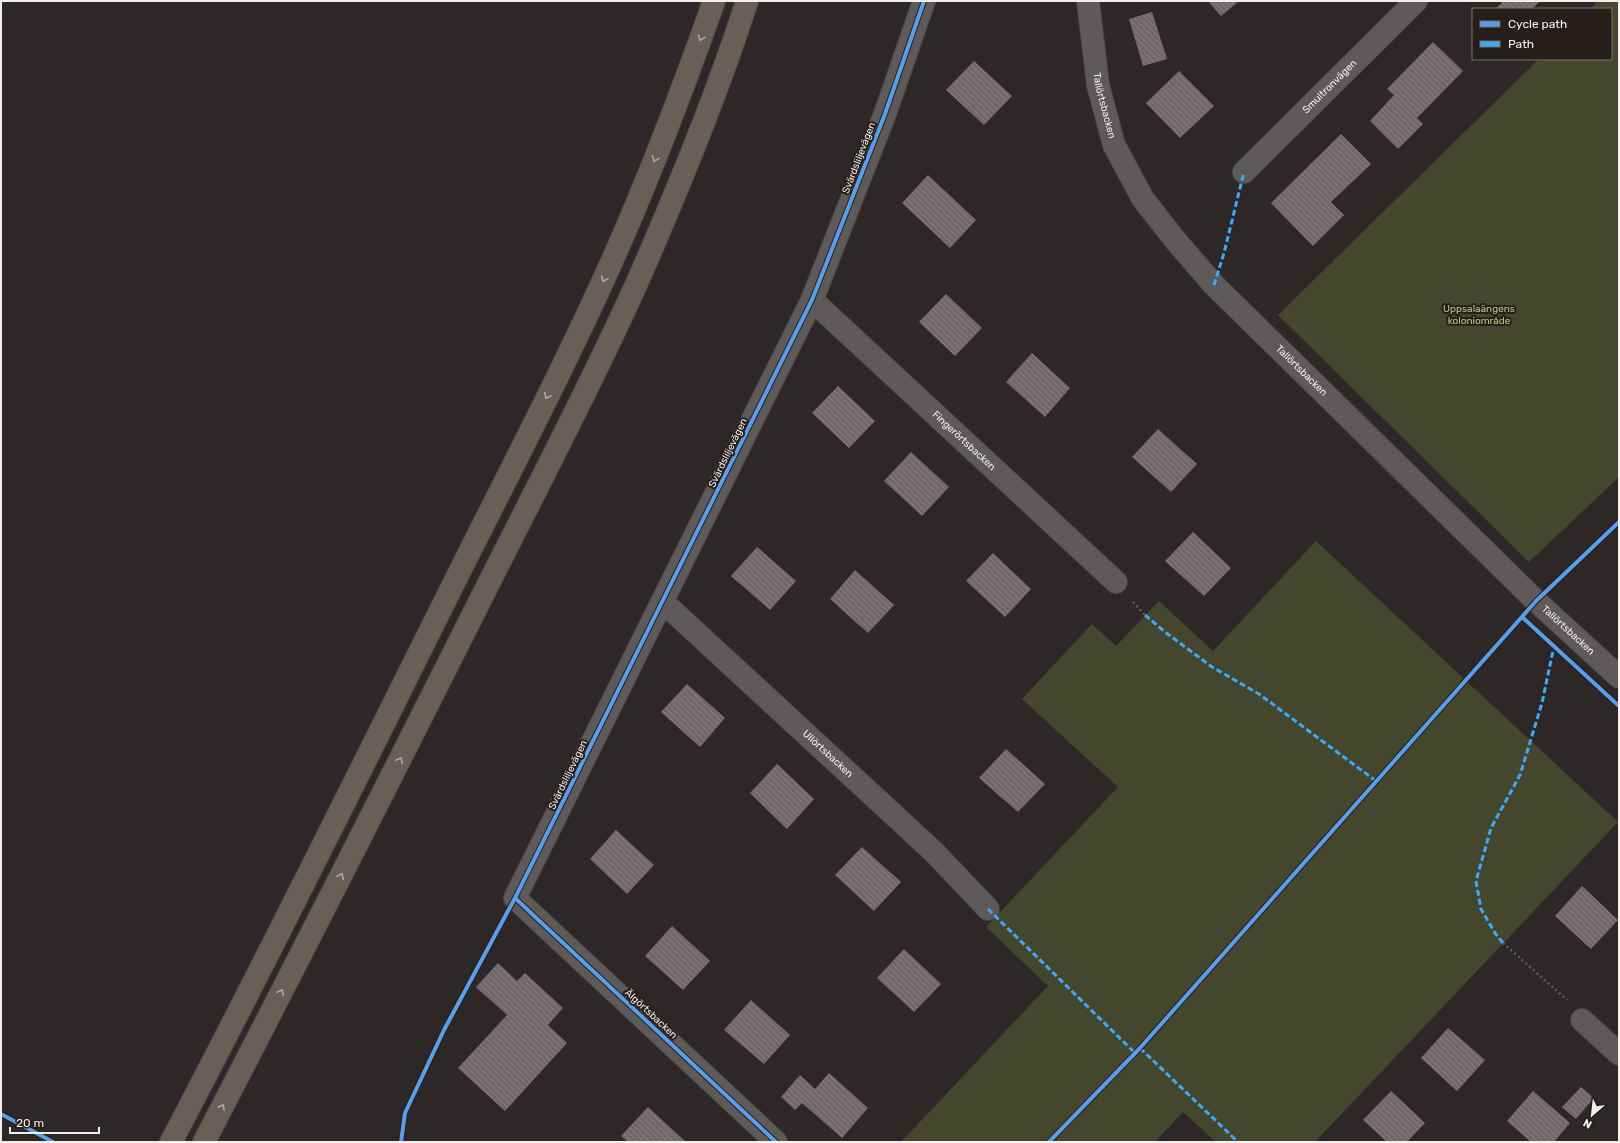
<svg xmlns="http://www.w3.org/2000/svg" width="1620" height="1143" viewBox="0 0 1620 1143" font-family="Rubik,sans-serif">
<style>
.green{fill:#45462e}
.building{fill:url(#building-back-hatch)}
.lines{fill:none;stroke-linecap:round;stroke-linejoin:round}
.minor-casing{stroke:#4a4645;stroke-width:24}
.trunk-casing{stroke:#4a4645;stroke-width:24}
.path{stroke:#605d5c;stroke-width:2.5;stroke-dasharray:2 3;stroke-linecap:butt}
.minor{stroke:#5d5a59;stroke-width:22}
.trunk{stroke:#686057;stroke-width:22}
.quiet{stroke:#3fa9f5;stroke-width:3;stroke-dasharray:6 3;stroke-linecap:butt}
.cycleway-casing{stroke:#261e1b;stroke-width:6}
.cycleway{stroke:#5a9eea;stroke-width:4}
.oneway{stroke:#aea7a2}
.labels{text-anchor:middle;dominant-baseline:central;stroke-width:4;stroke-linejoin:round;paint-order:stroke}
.street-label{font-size:10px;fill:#f4eeec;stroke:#261e1b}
.park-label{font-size:10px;fill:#c3c67a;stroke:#261e1b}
</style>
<defs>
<pattern id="building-back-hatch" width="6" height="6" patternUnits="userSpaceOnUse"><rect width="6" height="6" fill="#746769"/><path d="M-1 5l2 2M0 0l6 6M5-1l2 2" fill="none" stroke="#887d7f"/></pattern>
</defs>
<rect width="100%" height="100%" fill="#2d2827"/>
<path class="green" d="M1598,1H1619V477L1529,562L1278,315L1539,59H1611V9H1590Z
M1316,541L1618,822L1315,1142H1216L1183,1112L1155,1142H901L1048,986L986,927L1118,787L1022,699L1092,624L1116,646L1159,601L1213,651Z"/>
<path class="building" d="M1208,1H1239L1221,16Z
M1500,1H1540L1532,9H1495L1502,3Z
M1152,12L1167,59L1143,66L1129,19Z
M1433,42L1463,71L1417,118L1423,124L1398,149L1370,121L1394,95L1387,89Z
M974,61L1012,96L984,125L946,90Z
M1179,71L1214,106L1180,138L1146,103Z
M1341,134L1371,164L1331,202L1344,215L1313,246L1271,203Z
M928,175L976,220L950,248L902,203Z
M946,294L982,328L955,356L919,322Z
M1032,353L1070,388L1045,417L1006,382Z
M838,386L875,421L849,448L812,413Z
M1158,429L1197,464L1171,492L1132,457Z
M911,452L949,487L922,516L884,481Z
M1193,532L1231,568L1204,596L1165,561Z
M757,547L796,581L770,610L731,576Z
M993,553L1031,589L1005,617L966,581Z
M855,570L894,605L868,633L830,599Z
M687,684L725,718L700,747L661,712Z
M1006,749L1045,784L1018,812L979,778Z
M777,764L814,799L787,829L750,793Z
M616,830L654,865L627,894L590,859Z
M862,847L901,882L874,911L835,875Z
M1582,886L1618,920L1591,949L1555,916Z
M672,926L710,961L683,990L645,956Z
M904,949L941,984L914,1012L877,978Z
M498,963L517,981L525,973L563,1008L548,1025L567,1043L505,1111L458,1068L507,1015L476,987Z
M751,1000L790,1035L764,1064L724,1030Z
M1448,1028L1485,1060L1457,1091L1421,1058Z
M829,1073L868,1108L842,1138L802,1103L795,1110L781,1097L800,1075L815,1089Z
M1581,1087L1594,1098L1576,1119L1562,1107Z
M1391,1091L1425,1123L1407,1142H1387L1363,1120Z
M1533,1091L1570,1123L1554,1142H1531L1507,1121Z
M648,1107L686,1142H628L621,1136Z"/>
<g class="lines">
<defs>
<g id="minor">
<path id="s1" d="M1088,1L1098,85L1114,145L1143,199L1176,241L1214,285L1536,601L1619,677"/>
<path id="s2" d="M1244,172L1416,1"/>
<path id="s3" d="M812,300L1116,582"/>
<path id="s4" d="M663,602L934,852L988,909"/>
<path d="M1582,1020L1619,1054"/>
<path d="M776,1142L515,898L812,300L885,114L924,1"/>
</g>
<path id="trunk" d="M171,1142C265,964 354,783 444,603C500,490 560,377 612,261C650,176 683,89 714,1
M204,1142C305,948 403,754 501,559C547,468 594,378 636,285C677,192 716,98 747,1"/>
</defs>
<use href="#minor" class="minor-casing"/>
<use href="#trunk" class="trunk-casing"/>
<path class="path" d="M1133,602L1145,615
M1503,943L1567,1000"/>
<use href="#minor" class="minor"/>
<use href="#trunk" class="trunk"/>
<path class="quiet" d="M1214,285L1224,253L1244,172
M1145,615L1165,632L1212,667L1259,694L1376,781
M988,909L1135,1053
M1503,943L1495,933L1481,909L1476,881L1491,828L1520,775L1542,703L1554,646
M1140,1048L1238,1142"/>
<defs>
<path id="cycleway" d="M1522,617L1619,706
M515,898L776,1142
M1,1114L53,1142
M401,1142L405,1113L444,1030L515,898L812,300L885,114L924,1
M1049,1142L1140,1048L1536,601L1619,522"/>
</defs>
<use href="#cycleway" class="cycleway-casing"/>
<use href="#cycleway" class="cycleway"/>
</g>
<defs><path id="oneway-chevron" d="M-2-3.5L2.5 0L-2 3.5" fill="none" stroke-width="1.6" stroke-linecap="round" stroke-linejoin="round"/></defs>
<g class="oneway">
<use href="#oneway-chevron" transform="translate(701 38) rotate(109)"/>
<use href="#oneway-chevron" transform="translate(655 159) rotate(112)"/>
<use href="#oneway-chevron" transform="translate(604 279) rotate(115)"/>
<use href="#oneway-chevron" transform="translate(547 396) rotate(117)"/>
<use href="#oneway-chevron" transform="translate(400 760) rotate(-63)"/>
<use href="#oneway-chevron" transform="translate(341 876) rotate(-63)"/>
<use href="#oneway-chevron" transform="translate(281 992) rotate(-63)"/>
<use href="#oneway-chevron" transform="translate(222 1107) rotate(-63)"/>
</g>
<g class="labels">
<g class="street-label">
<text stroke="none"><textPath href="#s2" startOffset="121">Smultronvägen</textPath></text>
<text stroke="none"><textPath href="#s1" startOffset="106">Tallörtsbacken</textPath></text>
<text transform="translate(859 158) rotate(-69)">Svärdsliljevägen</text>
<text stroke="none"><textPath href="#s1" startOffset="442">Tallörtsbacken</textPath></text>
<text stroke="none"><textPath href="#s3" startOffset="207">Fingerörtsbacken</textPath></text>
<text transform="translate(728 453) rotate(-64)">Svärdsliljevägen</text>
<text stroke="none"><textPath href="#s1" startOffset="814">Tallörtsbacken</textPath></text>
<text stroke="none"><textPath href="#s4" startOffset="224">Ullörtsbacken</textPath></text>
<text transform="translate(568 775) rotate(-64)">Svärdsliljevägen</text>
<text transform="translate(651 1014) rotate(43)">Älgörtsbacken</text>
</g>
<g class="park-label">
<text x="1479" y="309">Uppsalaängens<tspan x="1479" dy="12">koloniområde</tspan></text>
</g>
</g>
<rect width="1620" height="1143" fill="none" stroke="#f4eeec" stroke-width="4"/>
<rect x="1472" y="8" width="140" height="52" fill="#261e1b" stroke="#78716f"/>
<rect x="1480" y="21" width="20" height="6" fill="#5a9eea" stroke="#78716f"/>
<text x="1508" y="28" font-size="12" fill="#f4eeec">Cycle path</text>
<rect x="1480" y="41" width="20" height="6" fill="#3fa9f5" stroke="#78716f"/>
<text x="1508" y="48" font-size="12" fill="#f4eeec">Path</text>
<g transform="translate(1592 1115) rotate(208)" stroke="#261e1b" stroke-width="3" paint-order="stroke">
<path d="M0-3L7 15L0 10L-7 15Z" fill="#f4eeec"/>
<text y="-6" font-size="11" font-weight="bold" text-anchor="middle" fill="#f4eeec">N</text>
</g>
<path d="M10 1127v6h89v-6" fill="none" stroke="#f4eeec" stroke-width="2"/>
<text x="16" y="1127" font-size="12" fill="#f4eeec" stroke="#261e1b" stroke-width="3" paint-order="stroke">20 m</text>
</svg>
